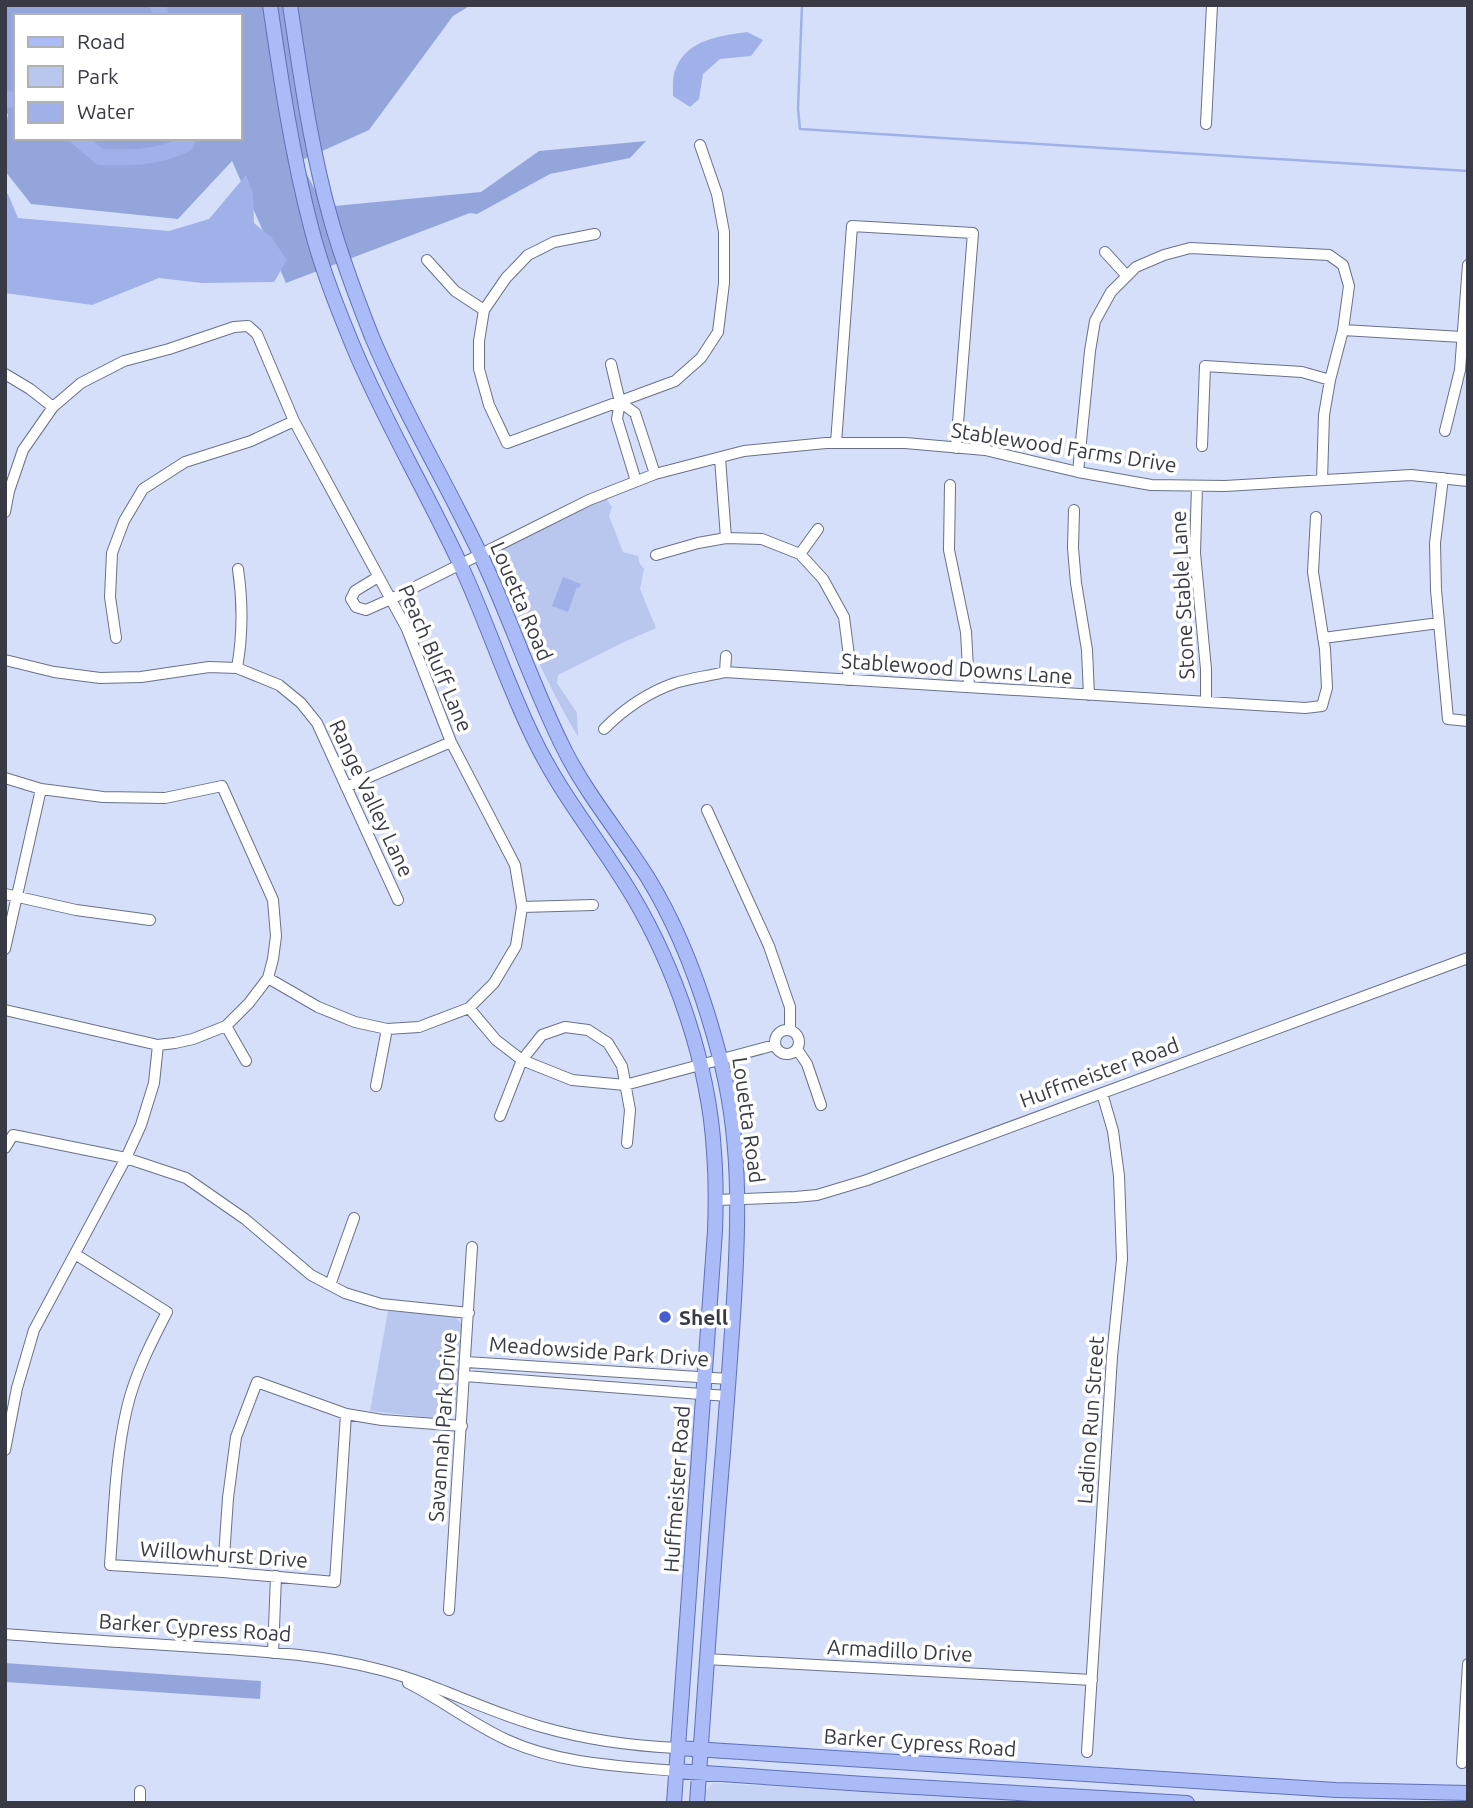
<svg xmlns="http://www.w3.org/2000/svg" width="1473" height="1808" viewBox="0 0 1473 1808" font-family="Ubuntu,sans-serif">
<style>
.built{fill:#c7d3f4}
.green{fill:#b9c6ed}
.forest{fill:#94a5dc;fill-rule:evenodd}
.water{fill:#a0b1e9}
.lines{fill:none;stroke-linecap:round;stroke-linejoin:round}
.stream{stroke:#a0b1e9;stroke-width:2.5}
.river{stroke:#a0b1e9;stroke-width:16}
.minor-casing{stroke:#697189;stroke-width:12}
.major-casing{stroke:#5e71b7;stroke-width:16}
.minor{stroke:#fff;stroke-width:10}
.major{stroke:#aabbf8;stroke-width:14}
.poi-dot{fill:#475dd1;stroke:#fff;stroke-width:2.5}
.labels{text-anchor:middle;dominant-baseline:central;stroke-width:7;stroke-linejoin:round;paint-order:stroke}
.street-label{font-size:21px;fill:#383b46;stroke:#fff}
.poi-label{font-size:21px;font-weight:bold;fill:#383b46;stroke:#fff;text-anchor:start}
</style>
<rect width="100%" height="100%" fill="#d5dffa"/>
<path class="built" d="M713,1783L1070,1803H704L705,1791Z"/>
<path class="green" d="M606,498L612,507L609,516L623,552L638,556L640,564L644,569L640,589L656,628L622,643L558,675L557,683L577,713L578,737C543,678 518,617 492,554L571,512Z
M388,1311L455,1316L462,1325L455,1412L442,1419L370,1411Z"/>
<path class="forest" d="M5,5H471L453,16L369,130L300,161L324,207L481,192L539,151L646,141L630,158L550,174L477,214L470,213L286,283L232,161L178,219L31,204L5,171V133L8,114H5ZM16,16H240V138H16Z
M5,1663L261,1681L260,1699L5,1682Z"/>
<path class="water" d="M747,32L763,40L751,56L720,59L703,74L699,99L690,107L673,96C673,87 672,76 676,68C688,39 720,36 747,32Z
M246,175L253,194L254,223L272,238L287,260L274,282L202,283L159,278L92,305L5,293V194H8L18,218L169,231L209,219Z
M563,577L581,584L579,588L577,587L568,612L552,606Z"/>
<g class="lines">
<path class="stream" d="M802,5L798,109L800,129L1468,171"/>
<path class="river" d="M158,5L161,16
M5,99L16,100
M78,138L100,157C130,158 159,158 186,144L188,138"/>
<defs>
<path id="minor" d="M1206,124L1212,5
M595,234L554,242L528,255L506,278L484,310L479,341V369L489,405L507,443L675,381L701,358L718,332L724,283V232L717,194L700,145
M1105,252L1127,276
M427,260L455,291L484,310
M1343,330L1462,337
M611,364L620,402L617,419L636,481
M5,374L30,389L53,407
M620,402L635,413L655,474
M1445,431L1460,370L1468,265
M836,443L852,226L973,233L956,448
M1202,446L1205,366L1302,372L1330,380
M720,458L726,538
M1078,472L1090,351L1095,321L1111,292L1136,267L1164,255L1190,248L1329,255L1343,265L1349,286L1343,330L1330,380L1324,415L1322,480
M1443,478L1435,543L1436,590L1448,719L1468,721
M950,485L949,550L966,632L969,687
M1197,486L1195,553L1206,669V702
M1074,510L1073,548L1076,583L1087,650L1089,695
M5,512L9,491L23,450L53,407L81,383L124,361L169,349L234,327L248,326L257,334L294,421L407,629L451,742L515,865L522,907L516,946L494,983L469,1008L419,1027L387,1029L355,1022L318,1007L268,978
M800,554L818,529
M656,555L698,543L726,538L762,539L800,554L823,579L844,617L849,656L848,680
M378,577L355,591L351,599L356,607L366,610L391,599L589,500L655,474L744,451L826,443H905L985,450L1078,472L1151,485L1225,486L1411,475L1468,481
M116,638L110,597L112,553L124,521L143,489L185,462L251,441L294,421
M1323,638L1439,623
M5,660L54,672L100,678L141,677L209,667L237,668L279,685L301,703L317,723L398,900
M237,668C243,634 243,603 238,569
M725,672L726,656
M604,729C624,709 649,692 675,683C691,678 709,676 725,672L1305,708L1322,706L1327,688L1325,649L1313,572L1316,517
M5,778L41,789L103,797L165,798L222,786L273,900L276,936L273,959L268,978L249,1003L226,1026L193,1039L175,1043L158,1045L5,1010
M346,787L451,742
M707,810L769,946L790,1007V1030
M5,894L76,910L150,920
M522,907L593,905
M5,949L41,789
M469,1008L496,1040L522,1060L572,1080L625,1085L775,1045
M226,1026L246,1061
M775 1042a12 12 0 1 1 24 0a12 12 0 1 1-24 0Z
M797,1049L807,1064L821,1105
M376,1086L387,1029
M500,1116L522,1060L542,1035L565,1027L588,1030L608,1043L622,1066L630,1110L627,1143
M5,1148L13,1135L126,1158L186,1178L245,1219L311,1275L345,1293L381,1304L469,1313
M716,1200L795,1197L817,1195L867,1180L1468,958
M75,1254L167,1312C151,1343 135,1374 127,1408C115,1459 114,1513 110,1565L223,1572L335,1582L346,1414
M330,1285L354,1218
M466,1362L729,1379
M465,1376L727,1396
M5,1450L17,1388L34,1330L126,1158L141,1125L154,1083L158,1045
M223,1572L228,1498L236,1437L257,1382L346,1414L382,1420L462,1426
M449,1610L472,1247
M5,1634C69,1639 133,1643 197,1647C258,1651 321,1654 381,1670C437,1684 487,1712 542,1727C587,1740 632,1746 678,1748
M273,1653L276,1576
M706,1659L1092,1680
M408,1683C442,1700 472,1724 507,1740C559,1764 620,1766 676,1771
M1087,1752L1112,1357L1122,1259L1119,1176L1113,1131L1102,1093
M1462,1763L1468,1664
M140,1803V1791"/>
<path id="major" d="M270,5C281,80 292,154 311,227C321,267 337,307 353,346C384,421 427,492 461,566C487,622 506,682 533,737C560,794 600,841 632,895C676,969 709,1065 714,1152C716,1178 716,1205 715,1231L674,1803
M290,5C301,77 311,150 331,220C342,260 357,299 372,337C404,413 447,484 482,558C512,622 533,688 565,751C588,796 621,835 648,878C681,932 703,993 719,1054C741,1135 739,1217 734,1300C731,1350 727,1401 723,1452C713,1569 705,1686 697,1803
M678,1748L1336,1790L1468,1793
M676,1771L864,1784L1187,1803"/>
</defs>
<use href="#minor" class="minor-casing"/>
<use href="#major" class="major-casing"/>
<use href="#minor" class="minor"/>
<use href="#major" class="major"/>
</g>
<circle class="poi-dot" cx="665" cy="1317" r="7"/>
<g class="labels">
<g class="street-label">
<text transform="translate(1064 447) rotate(9)">Stablewood Farms Drive</text>
<text transform="translate(1182 595) rotate(-93)">Stone Stable Lane</text>
<text transform="translate(522 601) rotate(67)">Louetta Road</text>
<text transform="translate(436 658) rotate(67)">Peach Bluff Lane</text>
<text transform="translate(957 668) rotate(4)">Stablewood Downs Lane</text>
<text transform="translate(372 798) rotate(65)">Range Valley Lane</text>
<text transform="translate(1099 1072) rotate(-20)">Huffmeister Road</text>
<text transform="translate(749 1120) rotate(82)">Louetta Road</text>
<text transform="translate(599 1351) rotate(4)">Meadowside Park Drive</text>
<text transform="translate(1090 1420) rotate(-86)">Ladino Run Street</text>
<text transform="translate(442 1427) rotate(-86)">Savannah Park Drive</text>
<text transform="translate(676 1489) rotate(-86)">Huffmeister Road</text>
<text transform="translate(224 1554) rotate(4)">Willowhurst Drive</text>
<text transform="translate(195 1627) rotate(4)">Barker Cypress Road</text>
<text transform="translate(900 1650) rotate(3)">Armadillo Drive</text>
<text transform="translate(920 1742) rotate(4)">Barker Cypress Road</text>
</g>
<g class="poi-label">
<text x="679" y="1317">Shell</text>
</g>
</g>
<rect width="1473" height="1808" fill="none" stroke="#383b46" stroke-width="14"/>
<rect x="14" y="14" width="228" height="126" fill="#ffffff" stroke="#afb1b5" stroke-width="2"/>
<rect x="28" y="37" width="35" height="10" fill="#aabbf8" stroke="#afb1b5" stroke-width="2"/>
<text x="77" y="49" font-size="21" fill="#383b46">Road</text>
<rect x="28" y="66" width="35" height="21" fill="#b9c6ed" stroke="#afb1b5" stroke-width="2"/>
<text x="77" y="84" font-size="21" fill="#383b46">Park</text>
<rect x="28" y="102" width="35" height="21" fill="#a0b1e9" stroke="#afb1b5" stroke-width="2"/>
<text x="77" y="119" font-size="21" fill="#383b46">Water</text>
</svg>
